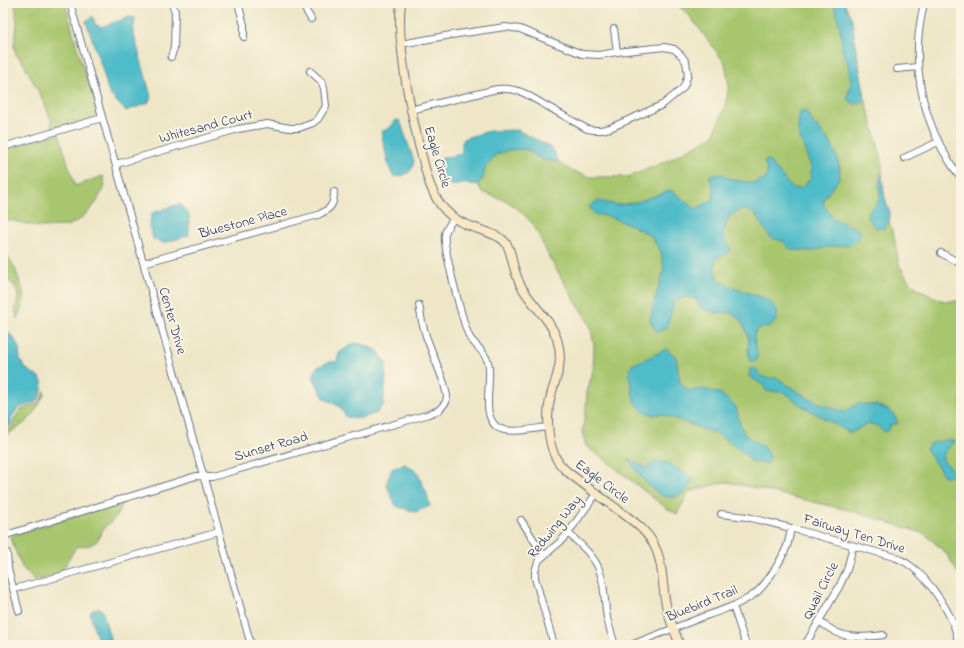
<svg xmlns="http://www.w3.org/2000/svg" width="964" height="648" viewBox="0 0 964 648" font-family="'Indie Flower',sans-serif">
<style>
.green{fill:#a8c66e;stroke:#627a66}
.water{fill:#4fbcc9;stroke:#357694}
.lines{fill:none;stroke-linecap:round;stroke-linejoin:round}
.street-casing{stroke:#656f83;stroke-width:8}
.secondary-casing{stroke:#656f83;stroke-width:10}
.street{stroke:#fff;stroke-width:6}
.secondary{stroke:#f8e8c3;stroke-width:8}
.labels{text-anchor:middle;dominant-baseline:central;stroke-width:4;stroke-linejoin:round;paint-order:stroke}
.street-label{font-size:14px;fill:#1b2f5e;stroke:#fcf5e5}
</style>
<rect width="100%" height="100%" fill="#fcf5e5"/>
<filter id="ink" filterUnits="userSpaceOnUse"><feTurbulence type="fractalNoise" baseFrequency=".025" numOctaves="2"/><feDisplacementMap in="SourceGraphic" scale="8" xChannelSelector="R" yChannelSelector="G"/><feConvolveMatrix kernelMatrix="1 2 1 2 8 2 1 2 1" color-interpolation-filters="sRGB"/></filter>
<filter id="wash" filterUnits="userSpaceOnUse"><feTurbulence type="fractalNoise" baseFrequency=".012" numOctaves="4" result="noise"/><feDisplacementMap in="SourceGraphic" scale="16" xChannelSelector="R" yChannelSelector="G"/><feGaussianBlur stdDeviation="0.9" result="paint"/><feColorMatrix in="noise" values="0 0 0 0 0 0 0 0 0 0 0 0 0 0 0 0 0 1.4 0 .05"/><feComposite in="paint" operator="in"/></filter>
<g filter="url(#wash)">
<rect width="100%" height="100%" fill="#eee6c7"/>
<path class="green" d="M15,3H65L82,65L94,99L99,117L52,130L51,119L43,100L24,64L16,54L14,45L17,25Z
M675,3H844L852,19L856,49L865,98L882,160V172L884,194L887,205L890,213L889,222L894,236L899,265L910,283L925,293L944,301H961V578L946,553L925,534L852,511L733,483L724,482L689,492L677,514L666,508L600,456L586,446L582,433L586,410L587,392L593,371L594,345L590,325L577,304L549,257L533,224L519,210L507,201L482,192L478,184L483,178L485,168L491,162L495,155L508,150L527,149L542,160L558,162L572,171L591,177H628L667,161L713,136L725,107L729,85L725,63L689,15Z
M59,134L75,186L103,176L105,186L96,203L89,211L79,220L68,226L39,227L9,220L3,221V150Z
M3,250L14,266L23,291L24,301L17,319L15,307C22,296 15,281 3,278Z
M44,391L45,394C41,400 39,405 35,411C28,423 14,430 3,437V434L13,426L14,419L20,410L38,403L43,395Z
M123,502L117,516L103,529L97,541L90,545L76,547L60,574L35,581L22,567L10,537L13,535Z"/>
<path class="water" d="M833,3H844L852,19L856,49L865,98L860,103L855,104L847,99L851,83L848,63L842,51L841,33L836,11Z
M3,11C10,18 8,27 8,37H5L3,41Z
M93,16L95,24L101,27L130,17L135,18L133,31L151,97L148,103L126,111L109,94L103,71L86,21Z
M806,111L813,123L831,143L837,157L840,169L839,179L824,198L823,204C827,209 830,216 835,219C844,225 852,224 861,232L857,240L849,245L827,247L813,251L791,250L783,241L771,238L754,213L743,209L730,215L722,236L731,250L728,253L721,256L715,262C715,268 715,273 718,278C726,288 751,293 764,298C768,300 774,304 776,308C778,312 777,316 777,320L770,326L759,329L755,332C755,334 754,337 754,339C755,348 759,351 756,361H750L748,351L749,340L745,328L740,319L730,313H715L700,307L696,299L685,297L674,302L667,328L657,332L650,321L653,306L664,269L661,252L650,235L631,225L610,217L595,214L589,207L597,201L618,205L637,202L671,190L696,209L713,199L714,190L709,175L722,174L733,180L753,183L766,179L767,169L764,161L768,160L792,188H802L811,178V167L803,146L798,133V124L800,112Z
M396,120L400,121L414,161C414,162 413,166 413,167C410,174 399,178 393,176L389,167L381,132L390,128Z
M518,130C528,137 548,143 555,152C556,155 557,159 558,162L542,160L526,149L508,150L495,155L491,162L485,168L483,178L478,184L472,185L461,183L453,186L446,183L439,169L440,160C446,155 455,158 462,152V143L465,138L489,131Z
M882,172C882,183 883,195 887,205C888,208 890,211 890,214C890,220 887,224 884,229L875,227L867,218L869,211L876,205L880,198L879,184Z
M180,204L189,215V235L164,243L154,240L149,227L152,213Z
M3,319L7,332L14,338L19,348L20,360L25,368L40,378L43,384L41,394L37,401L18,408L11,418V425L3,431Z
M354,343L365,345L378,351L386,363L385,390L383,406L377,413L361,418L346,417L340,407L324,398L313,377L316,368L328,362H337L339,353Z
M666,349L676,357L680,383L690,391L704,389L721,394L736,407L739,421L745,435L762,446L770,456L767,463H753L744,453L719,435L662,414L654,415L643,411L634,401L629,373L632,365L650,357Z
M755,368L758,371L761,376L768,378H778C798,394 820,405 845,412L857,404L875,405L889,410L896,418L898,423L890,425L887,432C882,431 879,427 875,425C868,421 857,430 851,433L800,405L790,396L781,392L766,391L764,386L749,376L750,369Z
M946,440L954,441L943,455V461L953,469L961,471V477L944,476L926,449L930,444Z
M628,459L647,468L656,461L668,463L693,478C690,488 689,489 680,495C659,507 639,473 628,459Z
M405,464L417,472L427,494L430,506L416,512L396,506L386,484L392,469Z
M99,608L102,610L112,645H99L90,614L91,611L95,609Z"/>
</g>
<g filter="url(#ink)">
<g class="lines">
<defs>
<path id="street" d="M70,3L251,645
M238,3L244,25V37
M303,3L305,9L311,19
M924,3C921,17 918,31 918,46C916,93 932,141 961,178
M614,29L617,52
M401,44L451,35L505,27L520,29L582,54L599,55L617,52L664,47L674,49L681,55L686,62L688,74L685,84L682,89L662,105L610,128L601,130H594L587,129L524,93C514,89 507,88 497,89L410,110
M171,57L174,48L175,12L172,3
M897,69L918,67
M3,147L102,118
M904,158L938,142
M116,164L238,129L267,124L290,128H299L313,123L318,119L326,106L324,88L321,81L310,71
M454,218C451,223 446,228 445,234C442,245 464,327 470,338C476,346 485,352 488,362C493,381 480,414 497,427C508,435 536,428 548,427
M941,253L956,261L961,263
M143,263L318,215C330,209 334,206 334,192
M721,514L747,517L791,528L894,557C899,559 904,561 908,564C928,577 958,620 958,645
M521,520L544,556
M568,533C578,542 589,551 596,563C605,579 604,599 607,618C609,627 612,636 615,645
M3,536L196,476L212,477L426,415L439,410L446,402L447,396L444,383L426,336L422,322L419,305
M7,553L8,569L19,611
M14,589L219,532
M733,606L746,645
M819,622C825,625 830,629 836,632C851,639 866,637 883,635
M554,645L535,578V571L539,560L560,542L568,533L596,494
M631,645C654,636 677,627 700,618C717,612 743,604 757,592C768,582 782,559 787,546C789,540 790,534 791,528
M805,645L839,587L847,570L853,546"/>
<path id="secondary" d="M401,3C399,19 400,35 402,51C405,85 412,116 420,149C426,170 429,193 445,210C457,223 470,226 487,232C492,234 498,236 503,240C510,246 511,256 513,264C515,271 517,278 520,284C530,304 550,318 557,339C564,361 557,375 551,395C546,414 547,443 557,460C560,465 564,469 569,473C583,484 598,495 613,506C627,517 646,528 654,545C663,562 662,581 665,599C667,615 674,630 680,645"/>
</defs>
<use href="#street" class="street-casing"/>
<use href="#secondary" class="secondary-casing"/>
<use href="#street" class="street"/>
<use href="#secondary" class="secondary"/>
</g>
</g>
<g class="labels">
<g class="street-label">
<text transform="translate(206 127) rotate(-15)">Whitesand Court</text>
<text transform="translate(437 157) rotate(73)">Eagle Circle</text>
<text transform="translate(243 223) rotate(-15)">Bluestone Place</text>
<text transform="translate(172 321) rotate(74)">Center Drive</text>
<text transform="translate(271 447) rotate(-16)">Sunset Road</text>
<text transform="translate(602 482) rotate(37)">Eagle Circle</text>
<text transform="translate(555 527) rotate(-51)">Redwing Way</text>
<text transform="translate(854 534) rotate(17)">Fairway Ten Drive</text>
<text transform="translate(821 591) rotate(-63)">Quail Circle</text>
<text transform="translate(702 604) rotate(-22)">Bluebird Trail</text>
</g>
</g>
<rect width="964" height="648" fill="none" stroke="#fcf5e5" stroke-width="16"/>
</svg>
